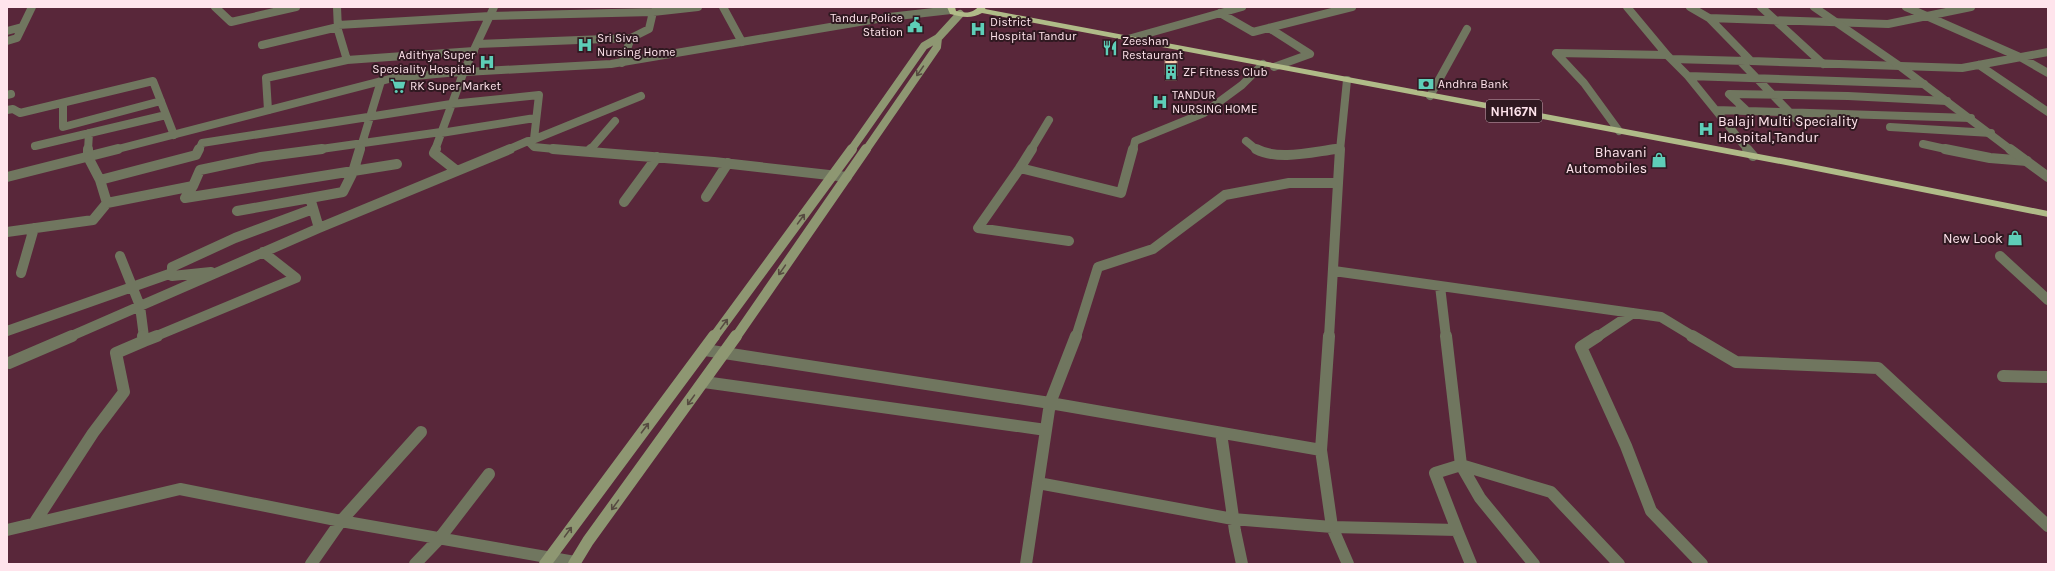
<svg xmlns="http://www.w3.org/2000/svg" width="2055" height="571" viewBox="0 0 2055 571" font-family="Karla,sans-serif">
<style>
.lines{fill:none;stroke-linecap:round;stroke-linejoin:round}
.minor-far2{stroke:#70765f;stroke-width:8}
.minor-far1{stroke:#70765f;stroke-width:10}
.minor{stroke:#70765f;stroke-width:12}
.tertiary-far1{stroke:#70765f;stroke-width:8}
.tertiary{stroke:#70765f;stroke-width:10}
.secondary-far2{stroke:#8e9772;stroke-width:8}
.secondary-far1{stroke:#8e9772;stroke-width:10}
.secondary{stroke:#8e9772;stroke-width:12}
.trunk{fill:#b0bb88;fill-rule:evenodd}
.wall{fill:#d7b399}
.building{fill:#fad0b2;stroke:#af927d}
.oneway{stroke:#564b41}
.labels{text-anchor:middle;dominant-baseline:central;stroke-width:4;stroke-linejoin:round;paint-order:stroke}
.far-poi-label{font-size:12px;fill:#ffe4ec;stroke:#301921;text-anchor:start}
.shield{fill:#301921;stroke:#c1a7af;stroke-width:1}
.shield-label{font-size:13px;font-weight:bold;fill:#ffe4ec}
.poi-label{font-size:14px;fill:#ffe4ec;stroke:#301921;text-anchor:end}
</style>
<rect width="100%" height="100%" fill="#59273a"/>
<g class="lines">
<path class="minor-far2" d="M215,7L231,22L296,7
M723,7L742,42
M1690,7L1709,18L1888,24L1971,7
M1761,7L1823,64
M1906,7L2022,58L2048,73
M1220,13L1253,32L1352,7
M1709,18L1751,61L1962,68L2048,52
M338,25L490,16L653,12L698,7
M1269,28L1310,54L1274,67
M7,31L22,27
M631,38L649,29L653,12
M1128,39L1242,7
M7,41L17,38L32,7
M477,44L631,38L622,63
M262,45L338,27
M1667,55L1688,76L1924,84
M1672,59L1746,61
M347,60L474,51
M1740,61L1798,121
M1979,65L2048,112
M1688,76L1748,150
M7,95L11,94
M1430,96L1467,29
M63,104V127L161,101
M7,110L13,109L20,113L153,81L174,135
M268,110L266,78L347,60L338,30L337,7
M1716,110L1747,111L1729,94L1848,96L1947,101
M1747,111L1971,118
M1890,127L1991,133
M1619,131L1584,83L1556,53L1667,55L1627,7
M441,133L535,118
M530,141L641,96
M1246,141L1257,150
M1923,144L1950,150
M35,146L166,115
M88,150L89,133
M199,150L202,143L451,104L539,95L534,139
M314,150L441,132
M360,150L381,81
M435,150L464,71L494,7
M507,150L528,141L534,147L565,150
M590,150L615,121
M1031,150L1049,120
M1133,150L1135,141L1204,113L1242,85L1263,64
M1329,150L1340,148
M1340,150L1347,80"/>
<path class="minor-far1" d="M88,149V157L100,180
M436,149L434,153L457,171
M553,149L714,162L847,177
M1032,149L1020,168L1121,193L1133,149
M1256,149C1278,161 1312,152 1336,149
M1747,149L1753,156
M1945,149L1990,158L2027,161
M589,151L591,149
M1020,168L978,228L1069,241
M193,186L185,198L397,164
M706,197L728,163
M624,202L657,157
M107,203L193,186L200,170L261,157L322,149
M237,211L310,198
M319,228L310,198L343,192L353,172L360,149
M7,232L93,220L107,203L100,180L196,155L199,149
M120,256L140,306L144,337
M2000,256L2048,300
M1334,271L1661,317L1694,337
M211,272L172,276V267L235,238L313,209
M21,273L34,228
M1440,286L1446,337
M7,331L172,273
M69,337L319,228L510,149
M154,337L296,278L263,252
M1076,337L1098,267L1153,249L1225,195L1289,183H1338
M1329,337L1340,149
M1597,337L1633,313"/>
<path class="minor" d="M1446,336L1461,465L1551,492L1619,564
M1598,336L1581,347L1626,446L1651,511L1702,564
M1692,336L1736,362L1878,368L2048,526
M144,341L157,336
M705,350L1050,403L1321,450L1329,336
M9,363L72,336
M2003,376L2048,377
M704,382L1046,430
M1221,433L1235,531L1242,564
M1321,450L1332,527L1348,564
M1038,483L1233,519L1332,527L1457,530L1435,473L1461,465L1480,498L1534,564
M35,522L93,433L124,392L116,353L144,341L143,336
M7,530L180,489L341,521L575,562
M1457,530L1471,564
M311,564L341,521L421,432
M415,564L439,539L489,474
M1026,564L1050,403L1076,336"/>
<path class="tertiary-far1" d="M1814,7L1901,67L2011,150
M114,150L393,78L447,73L611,64L889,17L951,10"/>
<path class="tertiary" d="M2010,149L2048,177
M7,177L118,149"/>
<path class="secondary-far2" d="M851,150L924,46L938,38L960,14
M866,150L937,47L938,38"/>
<path class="secondary-far1" d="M714,337L852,149
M736,337L866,149"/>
<path class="secondary" d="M545,564L714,336
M574,564L588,541L736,336"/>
<path class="trunk" d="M947,7H955L956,11C964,13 972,14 978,7H986L985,9L1791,160L2048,211V217L1791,166L982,13C972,19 961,17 950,14Z"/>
</g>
<path class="wall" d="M1165,57L1177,76V81H1165Z"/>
<path class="building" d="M1165,57L1177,58V76L1165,75Z"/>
<defs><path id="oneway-shaft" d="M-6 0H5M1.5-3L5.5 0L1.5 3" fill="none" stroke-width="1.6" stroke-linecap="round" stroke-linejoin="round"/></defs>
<g class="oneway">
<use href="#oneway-shaft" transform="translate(920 71) rotate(125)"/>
<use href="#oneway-shaft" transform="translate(801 219) rotate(-54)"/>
<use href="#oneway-shaft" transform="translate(782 270) rotate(125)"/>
<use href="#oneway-shaft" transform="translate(724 324) rotate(-54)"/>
<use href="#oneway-shaft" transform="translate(691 400) rotate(126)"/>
<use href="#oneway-shaft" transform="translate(645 428) rotate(-53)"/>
<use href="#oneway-shaft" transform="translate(615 505) rotate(126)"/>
<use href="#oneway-shaft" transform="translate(568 532) rotate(-54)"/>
</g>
<defs>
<symbol id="civic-bare" viewBox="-9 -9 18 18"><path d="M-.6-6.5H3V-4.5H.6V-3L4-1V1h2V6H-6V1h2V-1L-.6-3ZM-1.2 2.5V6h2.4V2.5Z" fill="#5eceb8" stroke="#301921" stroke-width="2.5" paint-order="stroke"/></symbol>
<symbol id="hospital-bare" viewBox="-9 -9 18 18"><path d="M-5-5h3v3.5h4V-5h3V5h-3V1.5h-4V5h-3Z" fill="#5eceb8" stroke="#301921" stroke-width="2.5" paint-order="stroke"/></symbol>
<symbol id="restaurant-bare" viewBox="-9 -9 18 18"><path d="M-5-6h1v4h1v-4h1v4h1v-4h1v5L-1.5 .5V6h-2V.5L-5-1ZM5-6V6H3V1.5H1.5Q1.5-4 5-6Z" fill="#5eceb8" stroke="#301921" stroke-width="2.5" paint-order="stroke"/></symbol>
<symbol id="building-bare" viewBox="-9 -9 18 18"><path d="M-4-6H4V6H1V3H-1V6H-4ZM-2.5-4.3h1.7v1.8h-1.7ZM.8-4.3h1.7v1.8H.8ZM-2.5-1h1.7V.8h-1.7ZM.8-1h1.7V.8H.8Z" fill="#5eceb8" stroke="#301921" stroke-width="2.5" paint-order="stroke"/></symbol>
<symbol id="bank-bare" viewBox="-9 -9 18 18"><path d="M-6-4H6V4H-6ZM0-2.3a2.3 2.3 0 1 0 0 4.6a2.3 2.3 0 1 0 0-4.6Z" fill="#5eceb8" stroke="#301921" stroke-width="2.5" paint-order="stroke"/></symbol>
<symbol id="supermarket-bare" viewBox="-9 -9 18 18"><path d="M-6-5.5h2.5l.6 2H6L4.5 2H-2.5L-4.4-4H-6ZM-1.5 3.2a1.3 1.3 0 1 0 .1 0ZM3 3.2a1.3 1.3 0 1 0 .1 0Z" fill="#5eceb8" stroke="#301921" stroke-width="2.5" paint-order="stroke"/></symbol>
<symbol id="shop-bare" viewBox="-9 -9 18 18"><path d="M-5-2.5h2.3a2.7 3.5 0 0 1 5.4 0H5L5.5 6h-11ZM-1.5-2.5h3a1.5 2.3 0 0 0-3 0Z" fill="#5eceb8" stroke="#301921" stroke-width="2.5" paint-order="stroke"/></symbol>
</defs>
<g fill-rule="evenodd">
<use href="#civic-bare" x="904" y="14" width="22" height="22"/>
<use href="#hospital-bare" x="967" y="18" width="22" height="22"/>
<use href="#hospital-bare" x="574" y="34" width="22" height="22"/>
<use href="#restaurant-bare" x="1099" y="37" width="22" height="22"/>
<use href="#hospital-bare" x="476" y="51" width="22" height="22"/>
<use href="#building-bare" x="1160" y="61" width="22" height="22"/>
<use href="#bank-bare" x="1415" y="73" width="22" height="22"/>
<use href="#supermarket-bare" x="387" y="75" width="22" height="22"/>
<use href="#hospital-bare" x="1149" y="91" width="22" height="22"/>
<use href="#hospital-bare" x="1695" y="118" width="22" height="22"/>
<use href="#shop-bare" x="1648" y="149" width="22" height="22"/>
<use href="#shop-bare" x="2004" y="227" width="22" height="22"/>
</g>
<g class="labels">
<g class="far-poi-label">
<text x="903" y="18" text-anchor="end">Tandur Police<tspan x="903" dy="14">Station</tspan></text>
<text x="990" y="22">District<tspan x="990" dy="14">Hospital Tandur</tspan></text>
<text x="597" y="38">Sri Siva<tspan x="597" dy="14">Nursing Home</tspan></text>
<text x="1122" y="41">Zeeshan<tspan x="1122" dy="14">Restaurant</tspan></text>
<text x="475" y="55" text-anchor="end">Adithya Super<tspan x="475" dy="14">Speciality Hospital</tspan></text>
<text x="1183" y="72">ZF Fitness Club</text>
<text x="1438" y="84">Andhra Bank</text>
<text x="410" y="86">RK Super Market</text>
<text x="1172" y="95">TANDUR<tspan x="1172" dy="14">NURSING HOME</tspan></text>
</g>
<rect class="shield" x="1486" y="100" width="56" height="22" rx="3"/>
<g class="shield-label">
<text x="1514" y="111">NH167N</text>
</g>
<g class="poi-label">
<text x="1718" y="121" text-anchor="start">Balaji Multi Speciality<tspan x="1718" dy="16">Hospital,Tandur</tspan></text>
<text x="1647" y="152">Bhavani<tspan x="1647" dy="16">Automobiles</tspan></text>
<text x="2003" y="238">New Look</text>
</g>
</g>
<rect width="2055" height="571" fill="none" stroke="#ffe4ec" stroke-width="16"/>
</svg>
